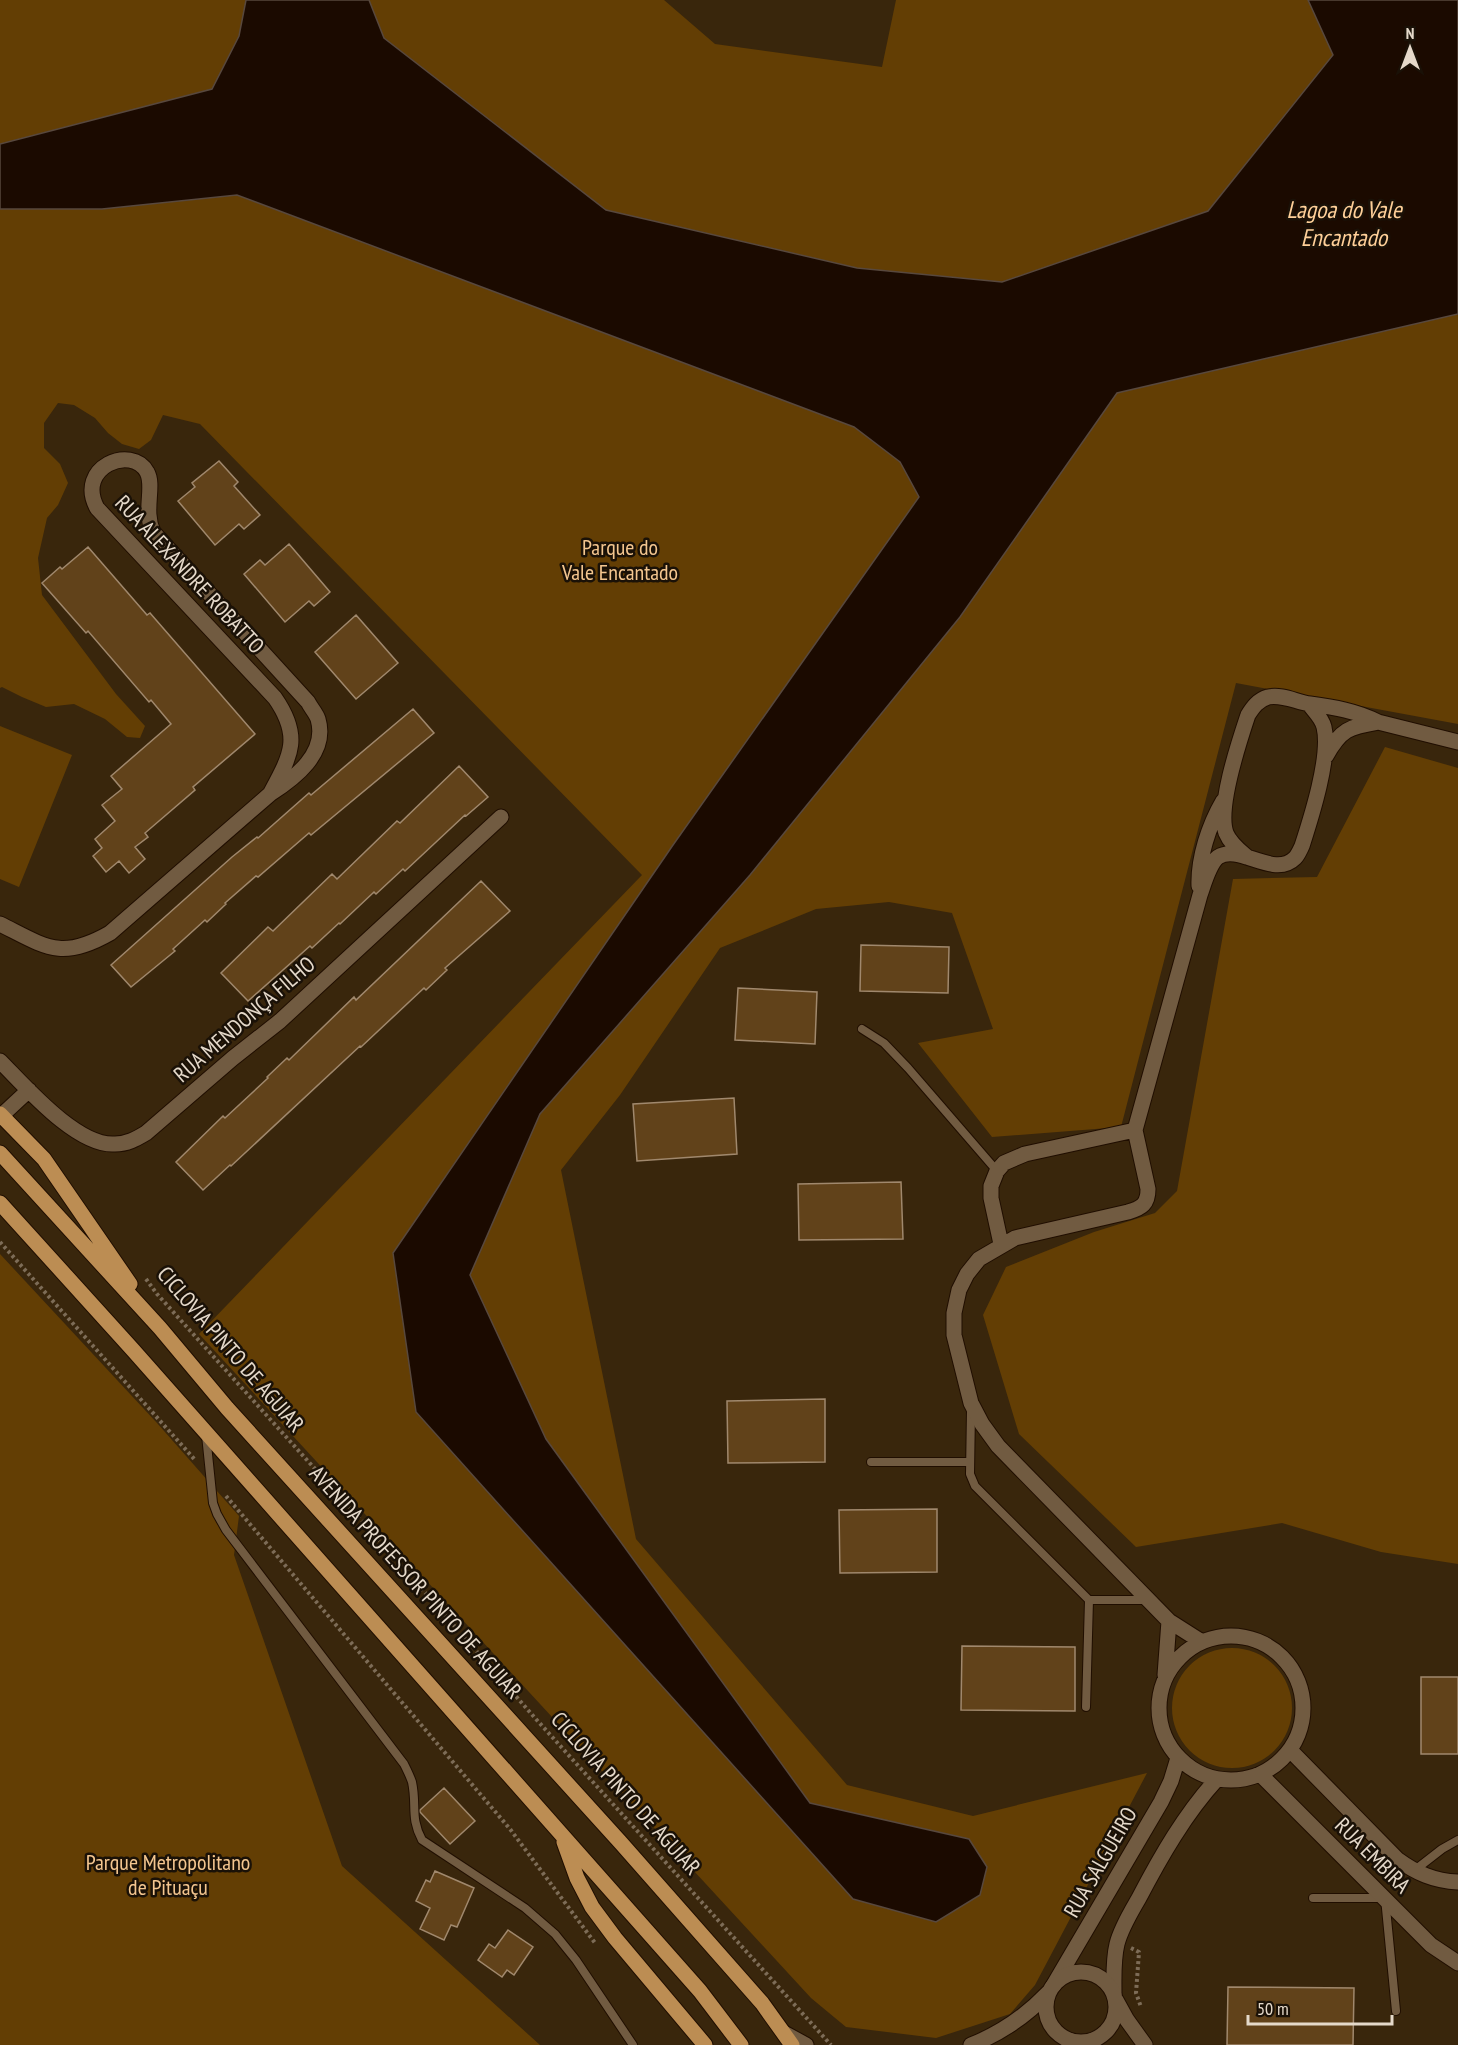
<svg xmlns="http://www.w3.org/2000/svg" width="1458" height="2045" viewBox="0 0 1458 2045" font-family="'PT Sans Narrow',sans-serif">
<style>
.green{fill:#633e04}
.water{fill:#1b0a00;stroke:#58483d;stroke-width:1.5}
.building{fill:#61421a;stroke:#a0886d;stroke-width:1.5}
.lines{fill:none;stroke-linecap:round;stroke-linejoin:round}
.service-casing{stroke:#200e00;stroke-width:10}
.minor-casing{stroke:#200e00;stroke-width:17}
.secondary-casing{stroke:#200e00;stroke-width:17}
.primary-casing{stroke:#200e00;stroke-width:17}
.path{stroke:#7d6c57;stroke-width:4;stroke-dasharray:3 3;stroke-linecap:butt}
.service{stroke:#715b41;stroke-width:8}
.minor{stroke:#715b41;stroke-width:15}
.secondary{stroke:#715b41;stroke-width:15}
.primary{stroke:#bc8d53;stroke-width:15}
.labels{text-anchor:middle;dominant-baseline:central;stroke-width:5;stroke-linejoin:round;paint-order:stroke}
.park-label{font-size:22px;fill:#f4c68f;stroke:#1a1107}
.street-label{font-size:22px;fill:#e5d9ca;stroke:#1a1107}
.water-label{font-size:24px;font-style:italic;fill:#ffd099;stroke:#1a1107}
</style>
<rect width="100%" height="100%" fill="#39260c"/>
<path class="green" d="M0,0H246L239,36L212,89L0,144Z
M369,0H664L715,44L882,67L896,0H1308L1333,55L1208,211L1002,282L857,268L606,210L383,37Z
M237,195L854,427L900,462L919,497L673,845L393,1253L853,1899L987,1867L969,1839L810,1803L546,1439L470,1275L540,1114L750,875L960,617L1117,392L1458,314V724L1236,683L1121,1127L992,1137L918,1043L993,1029L952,913L889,902L816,909L720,948L620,1095L561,1170L636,1539L847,1785L973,1816L1147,1773L1035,1985L1010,2014L936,2038L846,2027L811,1998L199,1334L642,875L200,424L163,415L151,440L139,449L122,444L108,433L95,418L74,405L58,403L44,423V448L60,464L68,483L58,505L47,518L38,558L42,595L116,694L145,726L140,738L127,737L105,719L74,704L46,707L22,697L2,687L0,688V209H102Z
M0,726L72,755L19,887L0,879Z
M1385,747L1458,768V1564L1381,1552L1282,1523L1136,1547L1019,1434L983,1315L1006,1267L1094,1232L1155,1213L1177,1191L1233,879L1317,877Z
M0,1254L157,1423L239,1516L234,1555L342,1866L540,2045H0Z
M1172 1708a60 60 0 1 1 120 0a60 60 0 1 1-120 0Z"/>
<path class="water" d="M246,0H369L384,38L606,210L857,268L1002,282L1208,211L1333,55L1308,0H1458V314L1117,393L960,617L750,875L540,1114L470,1275L546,1439L810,1803L969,1839L987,1867L980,1895L936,1922L853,1899L416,1412L393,1253L673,845L919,497L900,462L854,427L237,195L102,209H0V144L212,89L239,36Z"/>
<path class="building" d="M219,461L238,482L234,486L260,515L244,529L239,524L215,545L178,501L195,487L192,483Z
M289,544L330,592L314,606L309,601L285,622L244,574L260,560L265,565Z
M88,547L147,615L150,613L255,734L193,787L195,790L145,833L148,837L135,847L145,859L129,873L119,861L106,872L93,856L102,848L95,839L115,821L102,805L122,789L111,776L171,724L151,700L149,702L88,631L86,633L42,583L60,567L62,569Z
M356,615L398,663L356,699L315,652Z
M413,709L434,733L311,835L309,833L258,877L256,876L225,903L226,904L207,922L205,920L173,949L175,951L131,987L111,965L232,857L257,837L258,838L309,793L311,795Z
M459,766L488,797L466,816L465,815L405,871L403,869L376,894L374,892L340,924L339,923L312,948L310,946L248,1001L221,973L268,927L273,931L332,874L337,879L397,821L400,823Z
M481,881L510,911L445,968L447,970L426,990L424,988L361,1047L360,1046L231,1166L230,1165L203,1190L176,1162L223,1116L225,1118L268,1078L267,1077L287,1058L289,1060L354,997L356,1000Z
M861,945L949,947L948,993L860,991Z
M738,988L817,992L815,1044L735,1040Z
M734,1098L737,1154L637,1161L633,1104Z
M901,1182L903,1239L799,1240L798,1184Z
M825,1399V1462L728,1463L727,1401Z
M937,1509V1572L840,1573L839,1510Z
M962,1646L1075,1647V1711L961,1710Z
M1421,1677H1458V1754H1421Z
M444,1788L475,1821L450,1844L420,1812V1810Z
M435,1871L474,1888L457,1927L451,1925L444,1940L420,1929L430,1908L416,1901L426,1880L430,1882Z
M508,1930L533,1947L514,1975L507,1970L502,1977L478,1960L489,1944L495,1948Z
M1228,1987L1354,1988L1353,2045H1227Z"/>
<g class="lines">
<defs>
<path id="service" d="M862,1029L884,1043L908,1068L997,1171
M971,1410L970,1474L975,1486L1089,1600H1148
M206,1435L213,1503L217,1514L226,1530L404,1764C407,1770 410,1776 412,1782C417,1805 410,1818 422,1840L525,1908L555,1934L576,1960L633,2045
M871,1462H970
M1086,1707L1089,1600
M1415,1870L1442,1849L1458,1840
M1313,1898H1385L1396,2011"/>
<path id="minor" d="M1326,756C1341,729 1349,727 1378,722
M1247,857C1239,850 1230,843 1226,833C1217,807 1239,742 1248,715C1253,707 1258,700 1268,697C1283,694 1296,702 1310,704C1333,707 1357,711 1378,722L1458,742
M1199,886C1198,858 1209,825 1223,801
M0,924C46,947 61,961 110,933L270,794C295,778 328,753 318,719C316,713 311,708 308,702L153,532C143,510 155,486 147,472C132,444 75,467 97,508L275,698C302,737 291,755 270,794
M0,1061C25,1086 77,1147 115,1144C127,1144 136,1139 146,1133L233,1058L280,1021L501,817
M1,1116L29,1090
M1001,1244L991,1198V1186L997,1171L1004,1163L1025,1154L1135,1130
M1159 1708a72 72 0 1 1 144 0a72 72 0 1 1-144 0Z
M1202,1642L1169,1621L998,1446L982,1424L971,1403L954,1335V1313L959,1290L967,1274L979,1259L1015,1238L1128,1212C1142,1208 1148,1204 1148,1189L1135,1130L1200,895C1204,884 1209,864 1218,857C1239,843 1274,879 1295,858C1298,855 1300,850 1302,846C1311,818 1331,756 1324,727C1322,718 1314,711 1309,704
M1165,1675L1169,1621
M1290,1750L1397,1859C1416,1873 1434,1881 1458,1882
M1260,1774L1431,1945L1458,1963
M1053,1986L1161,1802L1171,1781L1178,1758
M1114,1994C1114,1978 1113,1960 1117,1944C1121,1928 1131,1912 1139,1898C1161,1856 1185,1814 1217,1779"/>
<path id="secondary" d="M1046 2007a35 35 0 1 1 70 0a35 35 0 1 1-70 0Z
M1116,2000L1127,2020L1145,2045
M784,2033L806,2045
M971,2045C1002,2033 1026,2016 1049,1992"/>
<path id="primary" d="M0,1114L44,1159L130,1284
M0,1153L160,1328L227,1408L621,1843L762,2003L792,2045
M0,1203L133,1350L700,1991L741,2045
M564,1842L577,1878L592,1907L615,1938L705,2045"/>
</defs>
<use href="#service" class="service-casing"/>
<use href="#minor" class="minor-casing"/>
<use href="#secondary" class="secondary-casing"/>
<use href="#primary" class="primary-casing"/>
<path class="path" d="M0,1242L196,1461
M146,1279L157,1294L372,1532L535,1718L831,2045
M226,1496L510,1829L595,1943
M1131,1948L1139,1952L1136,1993L1141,2007"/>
<use href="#service" class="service"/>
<use href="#minor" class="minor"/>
<use href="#secondary" class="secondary"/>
<use href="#primary" class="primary"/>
</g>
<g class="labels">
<g class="park-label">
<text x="620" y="547">Parque do<tspan x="620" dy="25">Vale Encantado</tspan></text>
<text x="168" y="1862">Parque Metropolitano<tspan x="168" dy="25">de Pituaçu</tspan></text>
</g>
<g class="street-label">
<text transform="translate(190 574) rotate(47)">RUA ALEXANDRE ROBATTO</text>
<text transform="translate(244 1019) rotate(-41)">RUA MENDONÇA FILHO</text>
<text transform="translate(231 1349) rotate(49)">CICLOVIA PINTO DE AGUIAR</text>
<text transform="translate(416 1582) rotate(48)">AVENIDA PROFESSOR PINTO DE AGUIAR</text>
<text transform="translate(626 1793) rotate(48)">CICLOVIA PINTO DE AGUIAR</text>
<text transform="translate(1373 1855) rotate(45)">RUA EMBIRA</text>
<text transform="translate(1100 1862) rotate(-60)">RUA SALGUEIRO</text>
</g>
<g class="water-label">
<text x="1344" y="209">Lagoa do Vale<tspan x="1344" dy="28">Encantado</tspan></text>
</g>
</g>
<g transform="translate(1410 48)" stroke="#1a1107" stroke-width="4.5" paint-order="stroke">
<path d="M0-4.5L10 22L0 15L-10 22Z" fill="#e5d9ca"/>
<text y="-9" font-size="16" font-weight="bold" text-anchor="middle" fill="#e5d9ca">N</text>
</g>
<path d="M1248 2015v9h144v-9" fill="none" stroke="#e5d9ca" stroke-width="3"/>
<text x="1257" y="2015" font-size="18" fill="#e5d9ca" stroke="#1a1107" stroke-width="4.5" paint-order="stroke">50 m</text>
</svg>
